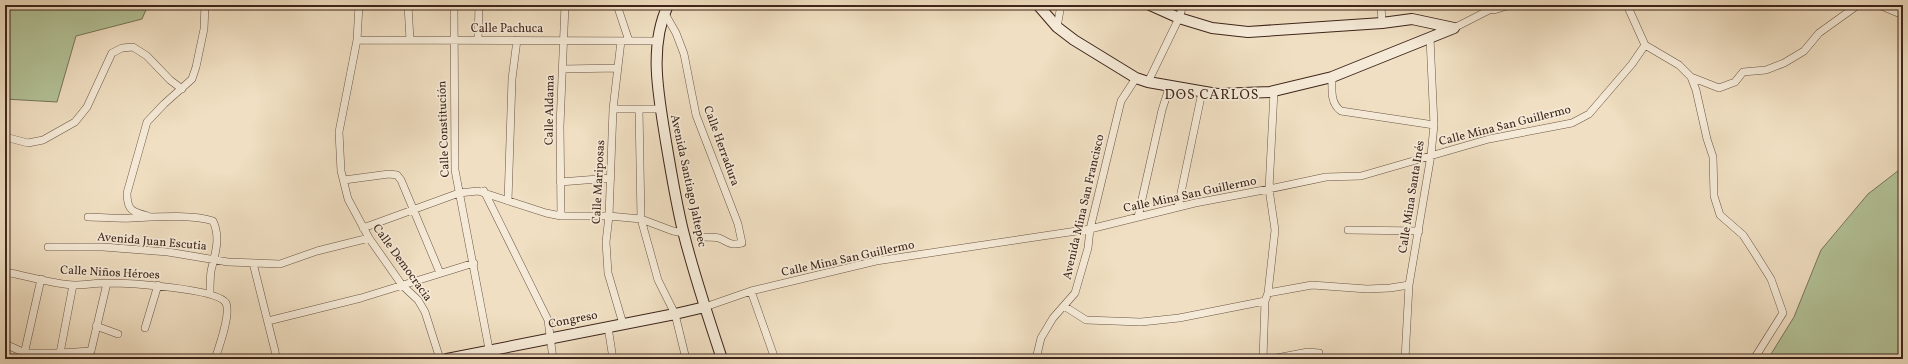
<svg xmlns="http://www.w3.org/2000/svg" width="1908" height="364" viewBox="0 0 1908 364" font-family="Vollkorn,serif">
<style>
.green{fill:#b3c398;stroke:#78745a}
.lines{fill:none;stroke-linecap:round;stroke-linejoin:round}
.street-casing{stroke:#6a5445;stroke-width:8}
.secondary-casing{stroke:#3e251b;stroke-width:12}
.street{stroke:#f5ead7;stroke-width:7}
.secondary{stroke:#f5ead7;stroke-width:10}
.labels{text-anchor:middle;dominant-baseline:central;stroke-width:3.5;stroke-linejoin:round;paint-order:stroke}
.street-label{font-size:12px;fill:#3e251b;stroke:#f5ead7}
.quarter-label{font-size:14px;letter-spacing:1px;fill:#3e251b;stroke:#f5ead7}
</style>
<rect width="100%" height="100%" fill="#f0dfc2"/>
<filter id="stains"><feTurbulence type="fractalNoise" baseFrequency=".005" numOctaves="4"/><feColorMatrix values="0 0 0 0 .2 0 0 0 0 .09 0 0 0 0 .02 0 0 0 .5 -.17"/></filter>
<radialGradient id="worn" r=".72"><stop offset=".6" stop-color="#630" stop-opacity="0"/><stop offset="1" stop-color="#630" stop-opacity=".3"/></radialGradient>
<path class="green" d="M5,5H148L142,19L76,36L57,102L5,99Z
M1903,167V359H1768L1794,317L1821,250L1868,194Z"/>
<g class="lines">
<defs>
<path id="street" d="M359,5L357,40L339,132L341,171L348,199L369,238L402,285L418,300L425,312L440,359
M408,5L410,40
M454,5L455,170L489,349
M617,5L629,41
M1381,5L1382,23
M1627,5L1645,45L1679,65L1691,77L1719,88L1735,82L1743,72L1766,70L1784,63L1804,51L1819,33L1858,5
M1879,5L1903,15
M1494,10L1511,5
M664,12L676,33L684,54L696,115L738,224L742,243C729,246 729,242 719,238C714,237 708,237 702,237
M1057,27L1061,5
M1454,28L1499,5
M357,40L657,41
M478,40L479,5
M621,41L613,109L609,216L606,242L608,273L623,324
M562,69L618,68
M1332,77C1332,90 1330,103 1341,111L1434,125
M1691,77L1696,90L1707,139L1713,157L1714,196L1720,215L1743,235L1756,255L1771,279L1783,313L1754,359
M1148,82L1179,18L1183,5
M613,109H660
M639,109L641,219L658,280L675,314L686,359
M5,137L28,143L43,140L75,122L87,107L112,53L122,48L133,47L147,56L170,80L182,89
M344,180L389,174L397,175L401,180L440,273
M560,182L611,178
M484,191L548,320L553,359
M508,201L512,79L517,40
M1178,207L1202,92
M148,216C133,212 127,211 127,193L147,122L164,104L192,79L196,67L204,29L205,5
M561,216L560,126L565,5
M88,217C102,217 117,219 132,218C155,217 191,214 213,221C221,238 215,254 211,271C210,279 210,287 210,294
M1138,217L1162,110L1170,85
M363,228L459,193L478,191L546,213L561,216H609L641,219L673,231L684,233
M1348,230L1419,231
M48,247H103L168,252L228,262L280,264L317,251L369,238
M253,263L275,351L276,359
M5,272C28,276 51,284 74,285C85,285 96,283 107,283C126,283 217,288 226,303C231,314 219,347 215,359
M751,291L775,359
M1268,293L1312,285L1367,289L1390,288L1409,285
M1064,306L1086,320L1141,322L1179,318L1265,301
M705,307L751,291L876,261L1090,229L1195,203L1269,189L1326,177L1361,176L1489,139L1572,123L1589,114L1632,64L1645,45
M268,321L361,298L474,263
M96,326L118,334
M608,327L613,359
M145,328L158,285
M5,344L25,353H60L91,351L107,283
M60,353L73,285
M23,359L41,279
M1036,359L1041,338L1053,318L1075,293L1088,248L1090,229L1121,101L1136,78
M1263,359L1265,301L1268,293L1275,230L1269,189L1274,91
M1271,359L1308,352L1319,353
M1405,359L1409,285L1431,155L1434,125L1430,38"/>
<path id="secondary" d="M668,5C648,48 659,97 666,142C671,172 676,202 683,231C694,275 708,317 722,359
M1038,5L1057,27L1074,40L1136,78L1148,82L1217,94L1270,92L1332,77L1454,28
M1150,5L1179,18L1212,28L1248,32L1382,23L1412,19L1454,28
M447,359L675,314L705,307"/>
</defs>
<use href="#street" class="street-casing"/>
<use href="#secondary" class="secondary-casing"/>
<use href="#street" class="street"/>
<use href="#secondary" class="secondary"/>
</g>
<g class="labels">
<g class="street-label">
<text x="507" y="29">Calle Pachuca</text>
<text transform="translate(550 110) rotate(-89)">Calle Aldama</text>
<text transform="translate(1505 126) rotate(-14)">Calle Mina San Guillermo</text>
<text transform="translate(444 129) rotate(-92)">Calle Constitución</text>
<text transform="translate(721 146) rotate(70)">Calle Herradura</text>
<text transform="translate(688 181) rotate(78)">Avenida Santiago Jaltepec</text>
<text transform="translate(599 182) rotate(-87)">Calle Mariposas</text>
<text transform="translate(1190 195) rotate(-12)">Calle Mina San Guillermo</text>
<text transform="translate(1412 197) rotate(-81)">Calle Mina Santa Inés</text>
<text transform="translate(1084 207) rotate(-77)">Avenida Mina San Francisco</text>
<text transform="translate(152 242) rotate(5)">Avenida Juan Escutia</text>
<text transform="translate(848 259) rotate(-12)">Calle Mina San Guillermo</text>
<text transform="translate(402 263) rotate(54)">Calle Democracia</text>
<text transform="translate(110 273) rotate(3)">Calle Niños Héroes</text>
<text transform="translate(573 320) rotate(-11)">Congreso</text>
</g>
<g class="quarter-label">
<text x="1212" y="95">DOS CARLOS</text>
</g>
</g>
<rect width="1908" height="364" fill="none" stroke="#f0dfc2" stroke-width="20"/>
<rect x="6" y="6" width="1896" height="352" fill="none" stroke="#3e251b" stroke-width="2"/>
<rect x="10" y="10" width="1888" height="344" fill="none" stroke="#3e251b"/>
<rect width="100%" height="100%" filter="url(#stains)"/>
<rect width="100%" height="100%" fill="url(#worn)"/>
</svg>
